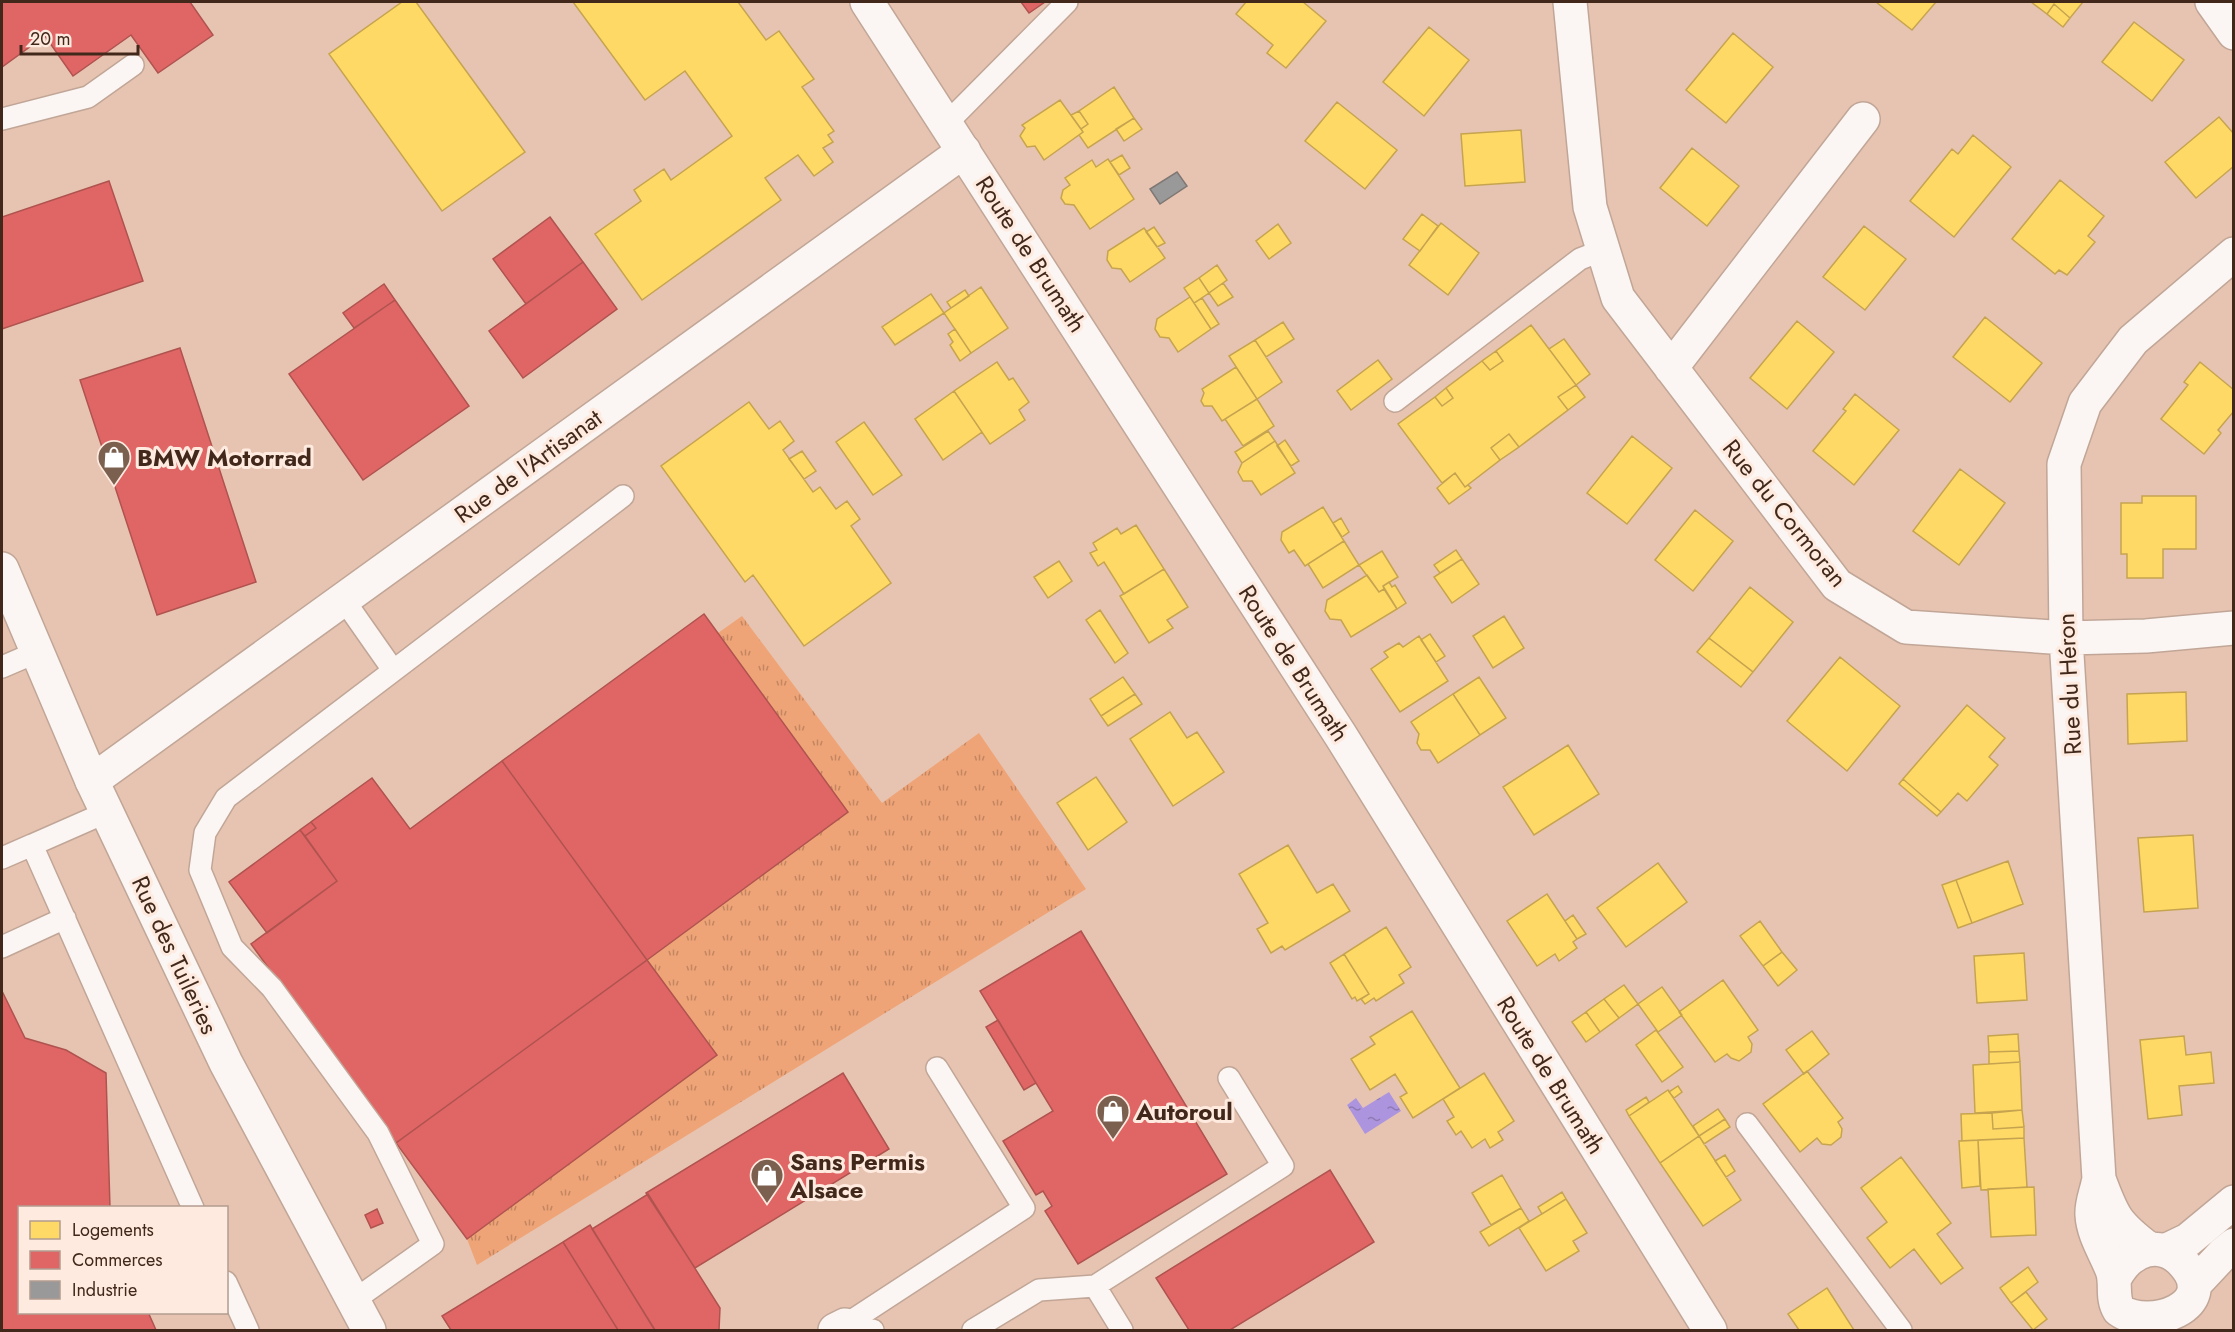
<svg xmlns="http://www.w3.org/2000/svg" width="2235" height="1332" viewBox="0 0 2235 1332" font-family="Jost,sans-serif">
<style>
.grass{fill:url(#grass-tufts)}
.water{fill:url(#water-ripples)}
.homes{fill:#ffd966;stroke:#c6a44f;stroke-width:1.5}
.shops{fill:#e06666;stroke:#b0534f;stroke-width:1.5}
.industry{fill:#999;stroke:#7f7773;stroke-width:1.5}
.lines{fill:none;stroke-linecap:round;stroke-linejoin:round}
.service-casing{stroke:#c1a697;stroke-width:24}
.minor-casing{stroke:#c1a697;stroke-width:36}
.tertiary-casing{stroke:#c1a697;stroke-width:36}
.secondary-casing{stroke:#c1a697;stroke-width:36}
.service{stroke:#fbf6f3;stroke-width:21}
.minor{stroke:#fbf6f3;stroke-width:33}
.tertiary{stroke:#fbf6f3;stroke-width:33}
.secondary{stroke:#fbf6f3;stroke-width:33}
.labels{text-anchor:middle;dominant-baseline:central;stroke-width:6;stroke-linejoin:round;paint-order:stroke}
.street-label{font-size:24px;fill:#41281a;stroke:#feeadf}
.poi-label{font-size:24px;font-weight:bold;fill:#41281a;stroke:#feeadf;text-anchor:start}
</style>
<defs>
<pattern id="grass-tufts" width="24" height="20" patternUnits="userSpaceOnUse" patternTransform="scale(1.5)"><rect width="24" height="20" fill="#efa477"/><path d="M3 7l-1-3M5 7V3M7 7l1-3M15 17l-1-3M17 17v-4M19 17l1-3" fill="none" stroke="#c38661"/></pattern>
<pattern id="water-ripples" width="26" height="14" patternUnits="userSpaceOnUse" patternTransform="scale(1.5)"><rect width="26" height="14" fill="#ad94de"/><path d="M2 4q2-2 4 0t4 0M15 11q2-2 4 0t4 0" fill="none" stroke="#8e79b3"/></pattern>
</defs>
<rect width="100%" height="100%" fill="#e7c4b1"/>
<path class="grass" d="M742,616L882,803L979,733L1086,889L477,1265L467,1239L717,1055L647,960L848,812L718,633Z"/>
<path class="water" d="M1389,1092L1401,1111L1365,1134L1347,1105L1356,1098L1363,1108Z"/>
<path class="homes" d="M402,2H416L525,152L442,211L329,54Z
M573,2H738L766,40L779,31L814,79L802,87L834,131L828,135L833,142L823,148L833,162L814,176L798,155L765,178L781,200L642,300L595,234L641,201L634,190L664,169L671,180L732,136L685,71L645,100Z
M1246,2H1303L1326,21L1286,68L1267,53L1273,45L1236,14Z
M1876,2H1936L1912,30Z
M2031,2H2083L2070,18L2054,4L2047,14Z
M2054,4L2070,18L2063,27L2047,14Z
M2134,22L2184,60L2152,101L2102,62Z
M1429,27L1469,60L1424,116L1383,82Z
M1733,33L1773,67L1726,123L1686,90Z
M1114,87L1134,118L1088,148L1079,135L1083,132L1081,129L1088,124L1079,111Z
M1060,100L1083,132L1044,160L1035,146L1027,147L1020,136L1025,128L1022,125Z
M1337,102L1397,150L1365,189L1305,141Z
M1079,111L1088,124L1081,129L1071,115Z
M2219,117L2234,134V166L2196,198L2165,162Z
M1134,118L1142,129L1124,141L1116,129Z
M1521,130L1525,182L1465,186L1461,134Z
M1973,135L2011,167L1954,237L1910,201L1952,149L1958,154Z
M1692,148L1739,186L1707,226L1660,188Z
M1122,155L1130,168L1119,175L1110,162Z
M1108,159L1134,199L1090,229L1074,205L1065,204L1061,198L1063,190L1070,185L1065,178L1092,160L1096,167Z
M2060,180L2104,216L2088,236L2095,242L2067,275L2059,270L2055,274L2012,239Z
M1422,214L1438,226L1420,251L1403,239Z
M1441,223L1479,253L1448,295L1409,265Z
M1278,224L1291,243L1269,259L1256,241Z
M1864,226L1906,259L1865,310L1823,277Z
M1154,227L1165,243L1157,247L1146,232Z
M1144,228L1165,258L1130,282L1121,269L1112,268L1107,260L1108,251Z
M1217,265L1227,280L1209,293L1199,278Z
M1199,278L1209,293L1194,303L1184,288Z
M1223,283L1233,297L1218,306L1209,293Z
M981,287L1008,328L971,353L944,313Z
M965,290L969,296L951,308L947,302Z
M931,294L944,313L895,345L882,327Z
M1190,297L1211,329L1178,352L1169,338L1160,337L1155,329L1157,319Z
M1202,298L1219,324L1211,329L1194,303Z
M1985,317L2042,363L2010,402L1953,357Z
M1797,321L1834,352L1787,409L1750,378Z
M1283,322L1294,339L1266,357L1255,340Z
M1531,325L1576,385L1558,397L1568,410L1519,447L1509,434L1491,448L1500,460L1465,487L1455,473L1442,483L1398,424L1435,397L1442,406L1453,398L1446,388L1482,361L1490,370L1503,361L1496,351Z
M955,329L971,353L960,361L950,345L953,342L948,334Z
M1564,339L1590,374L1576,385L1549,349Z
M1255,340L1282,382L1257,399L1229,356Z
M1496,351L1503,361L1490,370L1482,361Z
M1378,360L1392,379L1351,410L1337,391Z
M997,362L1009,380L1013,378L1029,402L1019,410L1025,420L990,444L954,391Z
M2200,362L2234,390V411L2218,430L2221,433L2204,454L2161,419L2188,385L2184,382Z
M1236,367L1257,399L1222,421L1212,406H1204L1201,401L1204,393L1202,389Z
M1576,385L1585,397L1568,410L1558,397Z
M1446,388L1453,398L1442,406L1435,397Z
M954,391L982,432L943,460L915,419Z
M1855,394L1899,430L1854,485L1813,451L1846,411L1843,409Z
M1257,399L1274,426L1243,446L1225,419Z
M749,402L769,429L780,421L794,441L783,450L813,492L820,487L836,509L847,501L860,519L851,526L891,583L804,646L753,575L745,582L661,466Z
M864,422L902,475L873,495L836,442Z
M1268,431L1275,441L1242,463L1235,452Z
M1509,434L1519,447L1500,460L1491,448Z
M1632,436L1672,468L1627,524L1587,493Z
M1285,440L1299,461L1291,466L1277,446Z
M1275,441L1295,473L1261,495L1252,481H1243L1238,472L1242,463Z
M802,451L816,471L804,479L789,459Z
M1960,469L2005,503L1959,565L1913,531Z
M1455,473L1465,487L1468,485L1471,488L1449,504L1437,488Z
M2142,496H2196V549H2163V578H2127V554H2121V503H2142Z
M1323,507L1344,541L1305,566L1294,550L1289,553L1281,540L1282,532Z
M1695,510L1733,541L1693,591L1655,560Z
M1341,518L1349,532L1342,537L1333,523Z
M1136,525L1164,569L1124,594L1104,562L1098,566L1090,553L1097,550L1093,543L1117,528L1121,534Z
M1344,541L1359,565L1323,588L1308,564Z
M1456,550L1462,559L1440,573L1434,565Z
M1382,551L1398,577L1383,586L1384,589L1379,592L1359,565Z
M1462,559L1479,584L1452,603L1434,577Z
M1059,561L1072,581L1048,598L1034,577Z
M1164,569L1188,607L1167,620L1173,628L1149,643L1120,596Z
M1367,575L1379,592L1384,589L1397,609L1351,637L1341,620L1330,619L1325,611L1327,600Z
M1389,582L1392,587L1395,585L1406,603L1397,609L1383,586Z
M1750,587L1793,622L1753,672L1709,638Z
M1100,610L1128,653L1115,663L1086,620Z
M1504,616L1524,648L1493,668L1473,636Z
M1430,634L1445,656L1436,662L1421,640Z
M1419,636L1448,681L1400,712L1371,669L1388,657L1384,652L1399,643L1403,647Z
M1709,638L1753,672L1741,687L1697,652Z
M1840,657L1900,706L1847,771L1787,721Z
M1123,677L1135,694L1101,716L1090,699Z
M1479,677L1506,718L1480,735L1453,694Z
M2186,692L2187,741L2128,744L2127,694Z
M1135,694L1142,704L1108,726L1101,716Z
M1453,694L1480,735L1438,763L1430,750H1421L1417,743L1419,734L1411,722Z
M1967,705L2005,738L1989,757L1998,765L1967,801L1958,793L1941,812L1903,779Z
M1170,712L1187,738L1197,732L1224,772L1173,806L1130,739Z
M1568,745L1599,794L1534,835L1503,787Z
M1096,777L1127,822L1088,850L1057,803Z
M1903,779L1941,812L1937,816L1899,784Z
M2193,835L2198,908L2144,912L2138,838Z
M1288,845L1317,893L1333,884L1350,911L1285,950L1282,946L1271,953L1257,929L1268,923L1239,874Z
M2008,861L2023,904L1972,923L1956,880Z
M1658,863L1687,902L1626,947L1597,908Z
M1956,880L1972,923L1958,928L1942,885Z
M1547,894L1577,939L1573,942L1577,948L1559,961L1555,954L1537,966L1507,921Z
M1573,915L1586,934L1577,939L1565,921Z
M1760,921L1782,952L1763,966L1740,936Z
M1386,927L1411,967L1399,975L1404,983L1376,1001L1374,998L1365,1004L1361,999L1369,994L1344,954Z
M1782,952L1797,970L1778,986L1763,966Z
M2024,953L2027,1000L1977,1003L1974,956Z
M1344,954L1369,994L1357,1001L1355,997L1352,999L1330,963Z
M1723,980L1758,1030L1748,1037L1752,1044L1751,1052L1739,1061L1731,1058L1727,1054L1715,1062L1679,1012Z
M1624,985L1638,1004L1619,1018L1604,999Z
M1662,987L1682,1015L1658,1032L1638,1004Z
M1604,999L1619,1018L1600,1032L1586,1012Z
M1412,1011L1460,1088L1413,1118L1400,1097L1407,1093L1395,1074L1370,1090L1351,1059L1375,1044L1370,1037Z
M1586,1012L1600,1032L1586,1042L1572,1022Z
M1656,1030L1683,1067L1662,1082L1636,1045Z
M1812,1031L1829,1054L1804,1074L1786,1050Z
M2018,1034L2019,1051L1989,1052L1988,1036Z
M2184,1036L2186,1055L2211,1052L2214,1083L2179,1086L2182,1115L2148,1119L2140,1040Z
M2019,1051L2020,1062L1989,1064V1052Z
M2020,1062L2022,1110L1975,1113L1973,1065Z
M1807,1071L1843,1118L1838,1122L1842,1129L1841,1137L1831,1145L1822,1144L1817,1138L1800,1152L1763,1104Z
M1484,1073L1514,1121L1498,1132L1503,1140L1490,1148L1485,1139L1472,1148L1461,1131L1456,1135L1447,1121L1454,1117L1443,1099Z
M1678,1086L1682,1092L1674,1098L1669,1092Z
M1668,1090L1699,1136L1660,1163L1629,1116Z
M1646,1097L1649,1102L1629,1116L1626,1110Z
M1718,1109L1725,1119L1699,1136L1693,1126Z
M2022,1110L2024,1127L1993,1129L1992,1113Z
M1992,1113L1993,1129L2024,1127V1138L1962,1141L1961,1114Z
M1725,1119L1730,1127L1704,1144L1699,1136Z
M1699,1136L1741,1200L1703,1226L1660,1163Z
M2024,1138L2027,1187L1981,1190L1978,1140Z
M1978,1140L1980,1186L1962,1188L1959,1141Z
M1725,1155L1735,1171L1726,1177L1715,1161Z
M1901,1157L1951,1223L1937,1234L1963,1268L1941,1284L1914,1249L1890,1268L1867,1238L1887,1222L1861,1188Z
M1502,1175L1521,1208L1491,1225L1472,1193Z
M2034,1187L2036,1235L1991,1237L1988,1189Z
M1562,1192L1566,1199L1542,1214L1538,1207Z
M1566,1199L1587,1233L1573,1241L1579,1251L1546,1271L1519,1228Z
M1521,1208L1529,1221L1489,1246L1480,1232Z
M2028,1267L2038,1282L2011,1303L2000,1288Z
M1827,1288L1854,1330H1799L1788,1314Z
M2026,1292L2047,1319L2033,1330L2011,1303Z"/>
<path class="shops" d="M2,2H190L213,35L158,73L131,35L73,76L45,36L2,67Z
M1021,2H1045L1029,13Z
M109,181L143,281L2,329V217Z
M550,217L583,262L526,304L493,259Z
M583,262L617,309L523,378L489,331Z
M384,284L395,300L354,328L343,313Z
M395,300L469,406L363,480L289,374Z
M180,348L256,582L157,615L80,380Z
M704,614L848,812L647,960L502,761Z
M502,761L647,960L396,1143L251,944L337,881L305,836L316,828L311,822L372,778L410,829Z
M311,822L316,828L305,836L300,830Z
M300,830L337,881L267,933L229,882Z
M1081,931L1227,1174L1078,1264L1045,1211L1052,1206L1043,1191L1036,1195L1003,1141L1053,1111L980,991Z
M647,960L717,1055L467,1239L396,1143Z
M2,991L25,1038L66,1050L106,1073L110,1208H20V1312H148L156,1330H2Z
M998,1020L1036,1083L1024,1090L986,1027Z
M843,1073L889,1149L695,1268L646,1193Z
M1330,1170L1374,1242L1230,1330H1189L1156,1278Z
M648,1194L720,1308L719,1330H655L592,1229Z
M377,1209L383,1223L371,1228L365,1215Z
M590,1225L654,1329L651,1330H618L563,1242Z
M563,1242L618,1330H451L442,1316Z"/>
<path class="industry" d="M1177,172L1187,186L1160,204L1150,189Z"/>
<g class="lines">
<defs>
<path id="service" d="M2,119L88,97L133,65
M946,124L1067,2
M1395,401L1580,259L1603,250
M344,600L393,670
M2,667L37,652
M32,845L107,812
M2,858L32,845L193,1208
M2,947L65,918
M1747,1124L1901,1330
M226,1282L248,1330
M1095,1286L1122,1330
M353,1301L433,1244L378,1133L272,988L232,947L200,870L205,833L226,798L623,496
M845,1325L873,1330
M843,1330L845,1325L1024,1208L937,1068
M973,1330L1039,1290L1095,1286L1283,1166L1229,1078"/>
<path id="minor" d="M1570,2L1590,207L1618,298L1837,585L1906,627L2066,638L2146,636L2234,628
M2212,2L2234,33
M1671,368L1863,119
M92,781L964,151
M2098,1183C2096,1193 2091,1205 2092,1215C2093,1234 2105,1252 2112,1270C2117,1283 2111,1297 2119,1310C2149,1332 2221,1306 2184,1264C2161,1237 2129,1250 2115,1278
M2149,1249C2116,1224 2113,1217 2099,1179L2066,638L2064,464L2085,403L2133,340L2234,254
M2165,1251L2188,1240L2234,1202
M2194,1285L2223,1254L2234,1245
M835,1330L845,1325"/>
<path id="tertiary" d="M2,569L92,781L226,1063L369,1330"/>
<path id="secondary" d="M867,2L1341,736L1710,1330"/>
</defs>
<use href="#service" class="service-casing"/>
<use href="#minor" class="minor-casing"/>
<use href="#tertiary" class="tertiary-casing"/>
<use href="#secondary" class="secondary-casing"/>
<use href="#service" class="service"/>
<use href="#minor" class="minor"/>
<use href="#tertiary" class="tertiary"/>
<use href="#secondary" class="secondary"/>
</g>
<defs>
<symbol id="shop-pin" viewBox="-11 -11 22 30"><path d="M0 17L-7.5 6A9.5 9.5 0 1 1 7.5 6Z" fill="#7b5f4f" stroke="#feeadf"/><path d="M-5-2.5h2.3a2.7 3.5 0 0 1 5.4 0H5L5.5 6h-11ZM-1.5-2.5h3a1.5 2.3 0 0 0-3 0Z" fill="#fff"/></symbol>
</defs>
<g fill-rule="evenodd">
<use href="#shop-pin" x="95" y="438" width="38" height="52"/>
<use href="#shop-pin" x="1094" y="1092" width="38" height="52"/>
<use href="#shop-pin" x="748" y="1156" width="38" height="52"/>
</g>
<g class="labels">
<g class="street-label">
<text transform="translate(1031 254) rotate(57)">Route de Brumath</text>
<text transform="translate(528 466) rotate(-36)">Rue de l'Artisanat</text>
<text transform="translate(1785 513) rotate(51)">Rue du Cormoran</text>
<text transform="translate(1294 663) rotate(57)">Route de Brumath</text>
<text transform="translate(2069 684) rotate(-93)">Rue du Héron</text>
<text transform="translate(175 955) rotate(65)">Rue des Tuileries</text>
<text transform="translate(1551 1075) rotate(58)">Route de Brumath</text>
</g>
<g class="poi-label">
<text x="137" y="457">BMW Motorrad</text>
<text x="1136" y="1111">Autoroul</text>
<text x="790" y="1161">Sans Permis<tspan x="790" dy="28">Alsace</tspan></text>
</g>
</g>
<rect width="2235" height="1332" fill="none" stroke="#41281a" stroke-width="6"/>
<rect x="18" y="1206" width="210" height="108" fill="#feeadf" stroke="#b29c90" stroke-width="1.5"/>
<rect x="30" y="1221" width="30" height="18" fill="#ffd966" stroke="#b29c90" stroke-width="1.5"/>
<text x="72" y="1236" font-size="18" fill="#41281a">Logements</text>
<rect x="30" y="1251" width="30" height="18" fill="#e06666" stroke="#b29c90" stroke-width="1.5"/>
<text x="72" y="1266" font-size="18" fill="#41281a">Commerces</text>
<rect x="30" y="1281" width="30" height="18" fill="#999999" stroke="#b29c90" stroke-width="1.5"/>
<text x="72" y="1296" font-size="18" fill="#41281a">Industrie</text>
<path d="M21 45v9h117v-9" fill="none" stroke="#41281a" stroke-width="3"/>
<text x="30" y="45" font-size="18" fill="#41281a" stroke="#feeadf" stroke-width="4.5" paint-order="stroke">20 m</text>
</svg>
